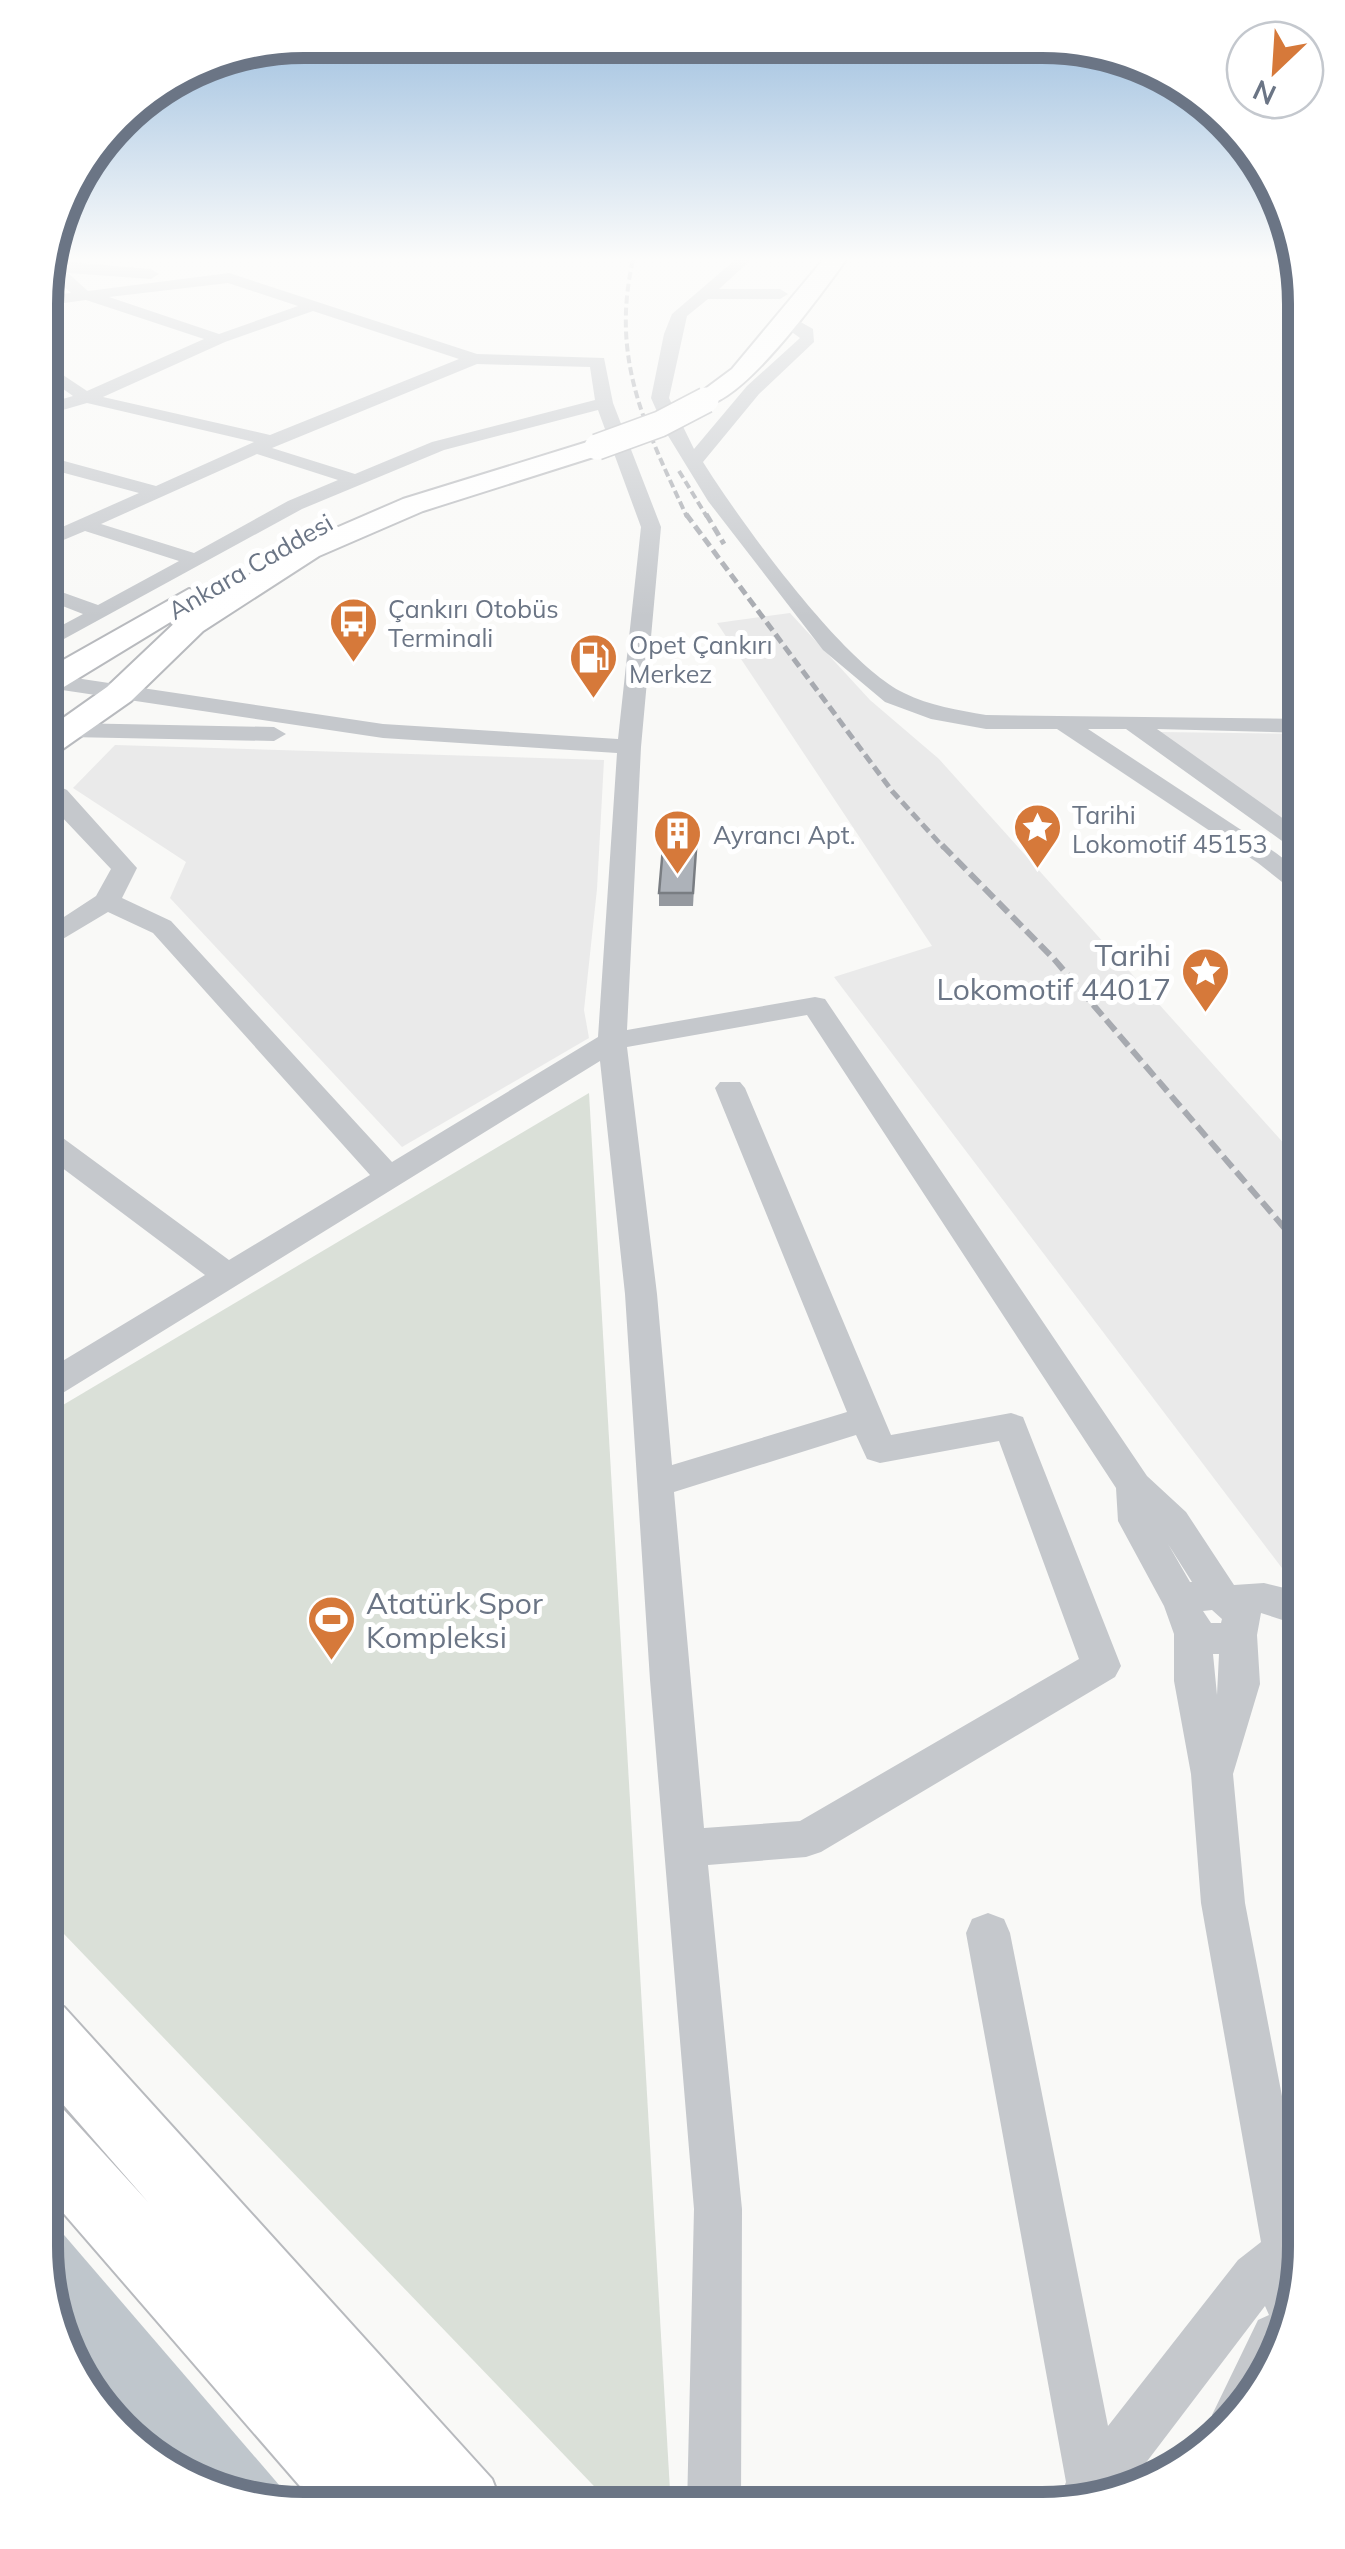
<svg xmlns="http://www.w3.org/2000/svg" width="1345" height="2549" viewBox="0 0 1345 2549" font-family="Mulish,sans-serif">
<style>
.built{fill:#eaeaea}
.green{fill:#dae0d8}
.water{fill:#bfc6cc}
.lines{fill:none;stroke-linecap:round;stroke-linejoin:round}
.highway-casing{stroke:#b8babe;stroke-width:4}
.minor{fill:#c5c8cc;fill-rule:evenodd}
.highway{fill:#fff;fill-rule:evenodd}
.rail-far2{stroke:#a7aab0;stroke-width:4;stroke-dasharray:8 4;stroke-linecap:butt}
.rail-far1{stroke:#a7aab0;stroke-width:5;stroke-dasharray:10 5;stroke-linecap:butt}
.rail{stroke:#a7aab0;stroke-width:6;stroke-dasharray:14 6;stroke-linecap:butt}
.highway-bridge-casing{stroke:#b8babe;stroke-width:28;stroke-linecap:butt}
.highway-bridge{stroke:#fff;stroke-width:25}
.wall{fill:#95999f}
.building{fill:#adb2b9;stroke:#797d82;stroke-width:2.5}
.labels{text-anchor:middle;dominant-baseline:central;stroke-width:10;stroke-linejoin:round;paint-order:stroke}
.far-street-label{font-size:25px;fill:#6b7585;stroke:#fff}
.far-poi-label{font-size:25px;fill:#6b7585;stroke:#fff;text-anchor:start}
.poi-label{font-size:30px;fill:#6b7585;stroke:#fff;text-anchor:end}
.rim{fill:none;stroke:#6b7585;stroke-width:12}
</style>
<rect width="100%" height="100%" fill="#f9f9f7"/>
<path class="built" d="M790,613L870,700L939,759L1305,1167V1577L1291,1580L834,977L932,946L717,623Z
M1160,732L1305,734V835Z
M115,745L604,760L597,889L584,1010L589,1038L402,1147L170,898L186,862L73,788Z"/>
<path class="green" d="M589,1093L671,2508H615L40,1909L41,1418Z"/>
<path class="water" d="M40,2207L298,2507H269L130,2444L54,2330L40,2245Z"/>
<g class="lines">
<defs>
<path id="highway" d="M823,260H846C823,291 736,415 697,405L693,400L697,395L732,369Z
M597,439L606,441L610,447L606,453L423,511L319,556L203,631L131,701L54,755L42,758V733L107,687L181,617L299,544L403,499Z
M189,589L200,592L204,598L200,604L54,693L42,696V672Z
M40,1998L64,2007L492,2479L503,2507H412L407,2501L409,2507H318L40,2186V2100L64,2110L148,2202L40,2078Z"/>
</defs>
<use href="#highway" class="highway-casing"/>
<path class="minor" d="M45,260L151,269L159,274L151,279L68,273L88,291L229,273L477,354L604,358L613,403L661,527L641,747L627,1030L815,997L825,999L1147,1476L1186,1512L1234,1585L1264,1583L1305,1593V1623L1295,1624L1261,1613L1257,1635L1260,1684L1233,1774L1245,1903L1304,2211V2263L1250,2406L1218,2429L1212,2415L1258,2320L1269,2315L1265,2306L1126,2489V2495L1065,2505L1061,2495L1066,2482L966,1933L972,1919L988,1913L1004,1919L1010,1933L1108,2426L1238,2260L1261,2242L1201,1903L1191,1774L1174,1681V1634L1164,1606L1118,1521L1116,1488L807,1015L627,1047L657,1294L672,1465L847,1412L715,1088L720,1082H740L745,1088L891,1435L1011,1413L1023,1417L1121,1666L1115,1677L821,1852L806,1857L708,1865L742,2209L741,2508H687L694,2209L650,1680L625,1294L600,1061L53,1399L41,1402V1374L205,1275L41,1152V1128L52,1130L229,1260L370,1175L153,933L108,912L41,952V932L96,896L111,869L42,796V779L67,790L137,868L122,898L171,921L392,1162L598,1037L617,753L383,738L42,687V673L383,724L618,739L641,527L598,410L444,450L302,509L42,651V636L83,614L42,598V585L98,605L179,561L85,531L42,549V536L139,493L42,467V455L156,486L254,442L87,403L42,416V405L73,396L42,374V361L87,391L204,339L86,300L42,306V296L71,293L43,267ZM228,283L298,306L219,334L109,297ZM313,311L459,359L270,435L103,397L225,342ZM477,364L590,367L595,400L432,442L355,474L272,448ZM257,454L338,480L288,501L194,553L101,524ZM856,1435L867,1459L880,1463L999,1441L1079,1659L800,1821L704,1828L674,1492ZM1168,1544L1192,1582H1190ZM1212,1610L1222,1619L1221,1623H1211L1203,1611ZM1213,1654H1219L1217,1695Z
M735,260H751L719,289H780L788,294L780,299H708L687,316L669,398L694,449L747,386L800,338L778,322V316H790L813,329L814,342L759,394L703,462C740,521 843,664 904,693C930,706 958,710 986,715L1305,719V733L1157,729L1305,834V853L1296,851L1126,729H1088L1276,853L1305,875V896L1296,893L1258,863L1057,729H986L931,719L885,702L823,650L708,501L667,434L651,398L664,334L672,314Z
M42,717L69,723L274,727L286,734L274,741L69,737L42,731Z"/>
<use href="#highway" class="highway"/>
<path class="rail-far2" d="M633,260C610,360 646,428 687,517
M679,471L707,517"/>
<path class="rail-far1" d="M686,514L892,791L944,848
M706,514L724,544"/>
<path class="rail" d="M942,845L1054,959L1305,1252"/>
<defs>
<path id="highway-bridge" d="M597,447L660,424L706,400"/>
</defs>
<use href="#highway-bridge" class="highway-bridge-casing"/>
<use href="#highway-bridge" class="highway-bridge"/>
</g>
<path class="wall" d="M697,836L693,906H659V893Z"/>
<path class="building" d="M664,836H697L693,893H659Z"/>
<linearGradient id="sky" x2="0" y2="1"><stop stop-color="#97bbdd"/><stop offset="0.42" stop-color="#fcfcfb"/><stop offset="1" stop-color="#fcfcfb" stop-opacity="0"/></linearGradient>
<rect width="1345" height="617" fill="url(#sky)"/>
<defs>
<symbol id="bus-pin" viewBox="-11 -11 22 30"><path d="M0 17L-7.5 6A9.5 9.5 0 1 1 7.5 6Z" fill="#d6793a" stroke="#fff"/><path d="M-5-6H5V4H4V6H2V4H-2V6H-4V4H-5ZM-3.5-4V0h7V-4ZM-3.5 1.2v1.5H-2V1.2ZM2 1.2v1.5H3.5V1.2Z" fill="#fff"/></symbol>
<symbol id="fuel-pin" viewBox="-11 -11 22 30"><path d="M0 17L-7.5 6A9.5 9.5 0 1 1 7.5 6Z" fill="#d6793a" stroke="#fff"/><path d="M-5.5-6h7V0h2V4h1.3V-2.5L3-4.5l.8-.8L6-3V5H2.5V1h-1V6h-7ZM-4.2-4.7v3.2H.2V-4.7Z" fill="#fff"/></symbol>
<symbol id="sight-pin" viewBox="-11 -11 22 30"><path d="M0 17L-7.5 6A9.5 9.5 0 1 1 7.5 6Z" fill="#d6793a" stroke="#fff"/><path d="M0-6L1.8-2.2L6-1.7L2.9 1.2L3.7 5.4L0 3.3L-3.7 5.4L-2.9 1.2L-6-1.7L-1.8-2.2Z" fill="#fff"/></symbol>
<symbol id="building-pin" viewBox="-11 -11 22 30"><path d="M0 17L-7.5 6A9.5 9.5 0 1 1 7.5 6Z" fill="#d6793a" stroke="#fff"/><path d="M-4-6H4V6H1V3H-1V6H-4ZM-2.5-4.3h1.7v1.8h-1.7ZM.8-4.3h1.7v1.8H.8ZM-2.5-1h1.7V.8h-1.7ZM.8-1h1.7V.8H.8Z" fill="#fff"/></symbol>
<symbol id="stadium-pin" viewBox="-11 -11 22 30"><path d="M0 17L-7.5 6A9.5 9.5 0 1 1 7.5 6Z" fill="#d6793a" stroke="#fff"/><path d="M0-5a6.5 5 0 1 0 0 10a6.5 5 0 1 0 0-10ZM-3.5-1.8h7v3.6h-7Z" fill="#fff"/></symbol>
</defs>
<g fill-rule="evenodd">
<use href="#bus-pin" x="326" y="594" width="55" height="75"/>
<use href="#fuel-pin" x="566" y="630" width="55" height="75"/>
<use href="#sight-pin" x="1010" y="800" width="55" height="75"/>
<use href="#building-pin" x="650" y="806" width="55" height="75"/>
<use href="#sight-pin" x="1178" y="944" width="55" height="75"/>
<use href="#stadium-pin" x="304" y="1592" width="55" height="75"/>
</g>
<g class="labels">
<g class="far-street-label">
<text transform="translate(250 566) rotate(-30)">Ankara Caddesi</text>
</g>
<g class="far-poi-label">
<text x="388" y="608">Çankırı Otobüs<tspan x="388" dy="29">Terminali</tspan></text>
<text x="629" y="644">Opet Çankırı<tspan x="629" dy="29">Merkez</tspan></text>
<text x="1072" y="814">Tarihi<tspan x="1072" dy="29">Lokomotif 45153</tspan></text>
<text x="713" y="834">Ayrancı Apt.</text>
</g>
<g class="poi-label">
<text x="1171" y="955">Tarihi<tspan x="1171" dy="34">Lokomotif 44017</tspan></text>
<text x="366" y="1603" text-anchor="start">Atatürk Spor<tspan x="366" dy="34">Kompleksi</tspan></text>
</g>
</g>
<path d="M0 0H1345V2549H0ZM304 58H1042A246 246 0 0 1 1288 304V2246A246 246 0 0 1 1042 2492H304A246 246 0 0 1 58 2246V304A246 246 0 0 1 304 58Z" fill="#fff" fill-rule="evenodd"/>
<path class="rim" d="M304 58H1042A246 246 0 0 1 1288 304V2246A246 246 0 0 1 1042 2492H304A246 246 0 0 1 58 2246V304A246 246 0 0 1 304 58Z"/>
<g transform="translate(1275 70) rotate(205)"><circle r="48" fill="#ffffff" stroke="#c4c8ce" stroke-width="2.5"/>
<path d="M0-8L18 38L0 25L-18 38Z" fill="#d6793a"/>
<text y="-15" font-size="28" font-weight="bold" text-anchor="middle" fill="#6b7585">N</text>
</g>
</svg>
